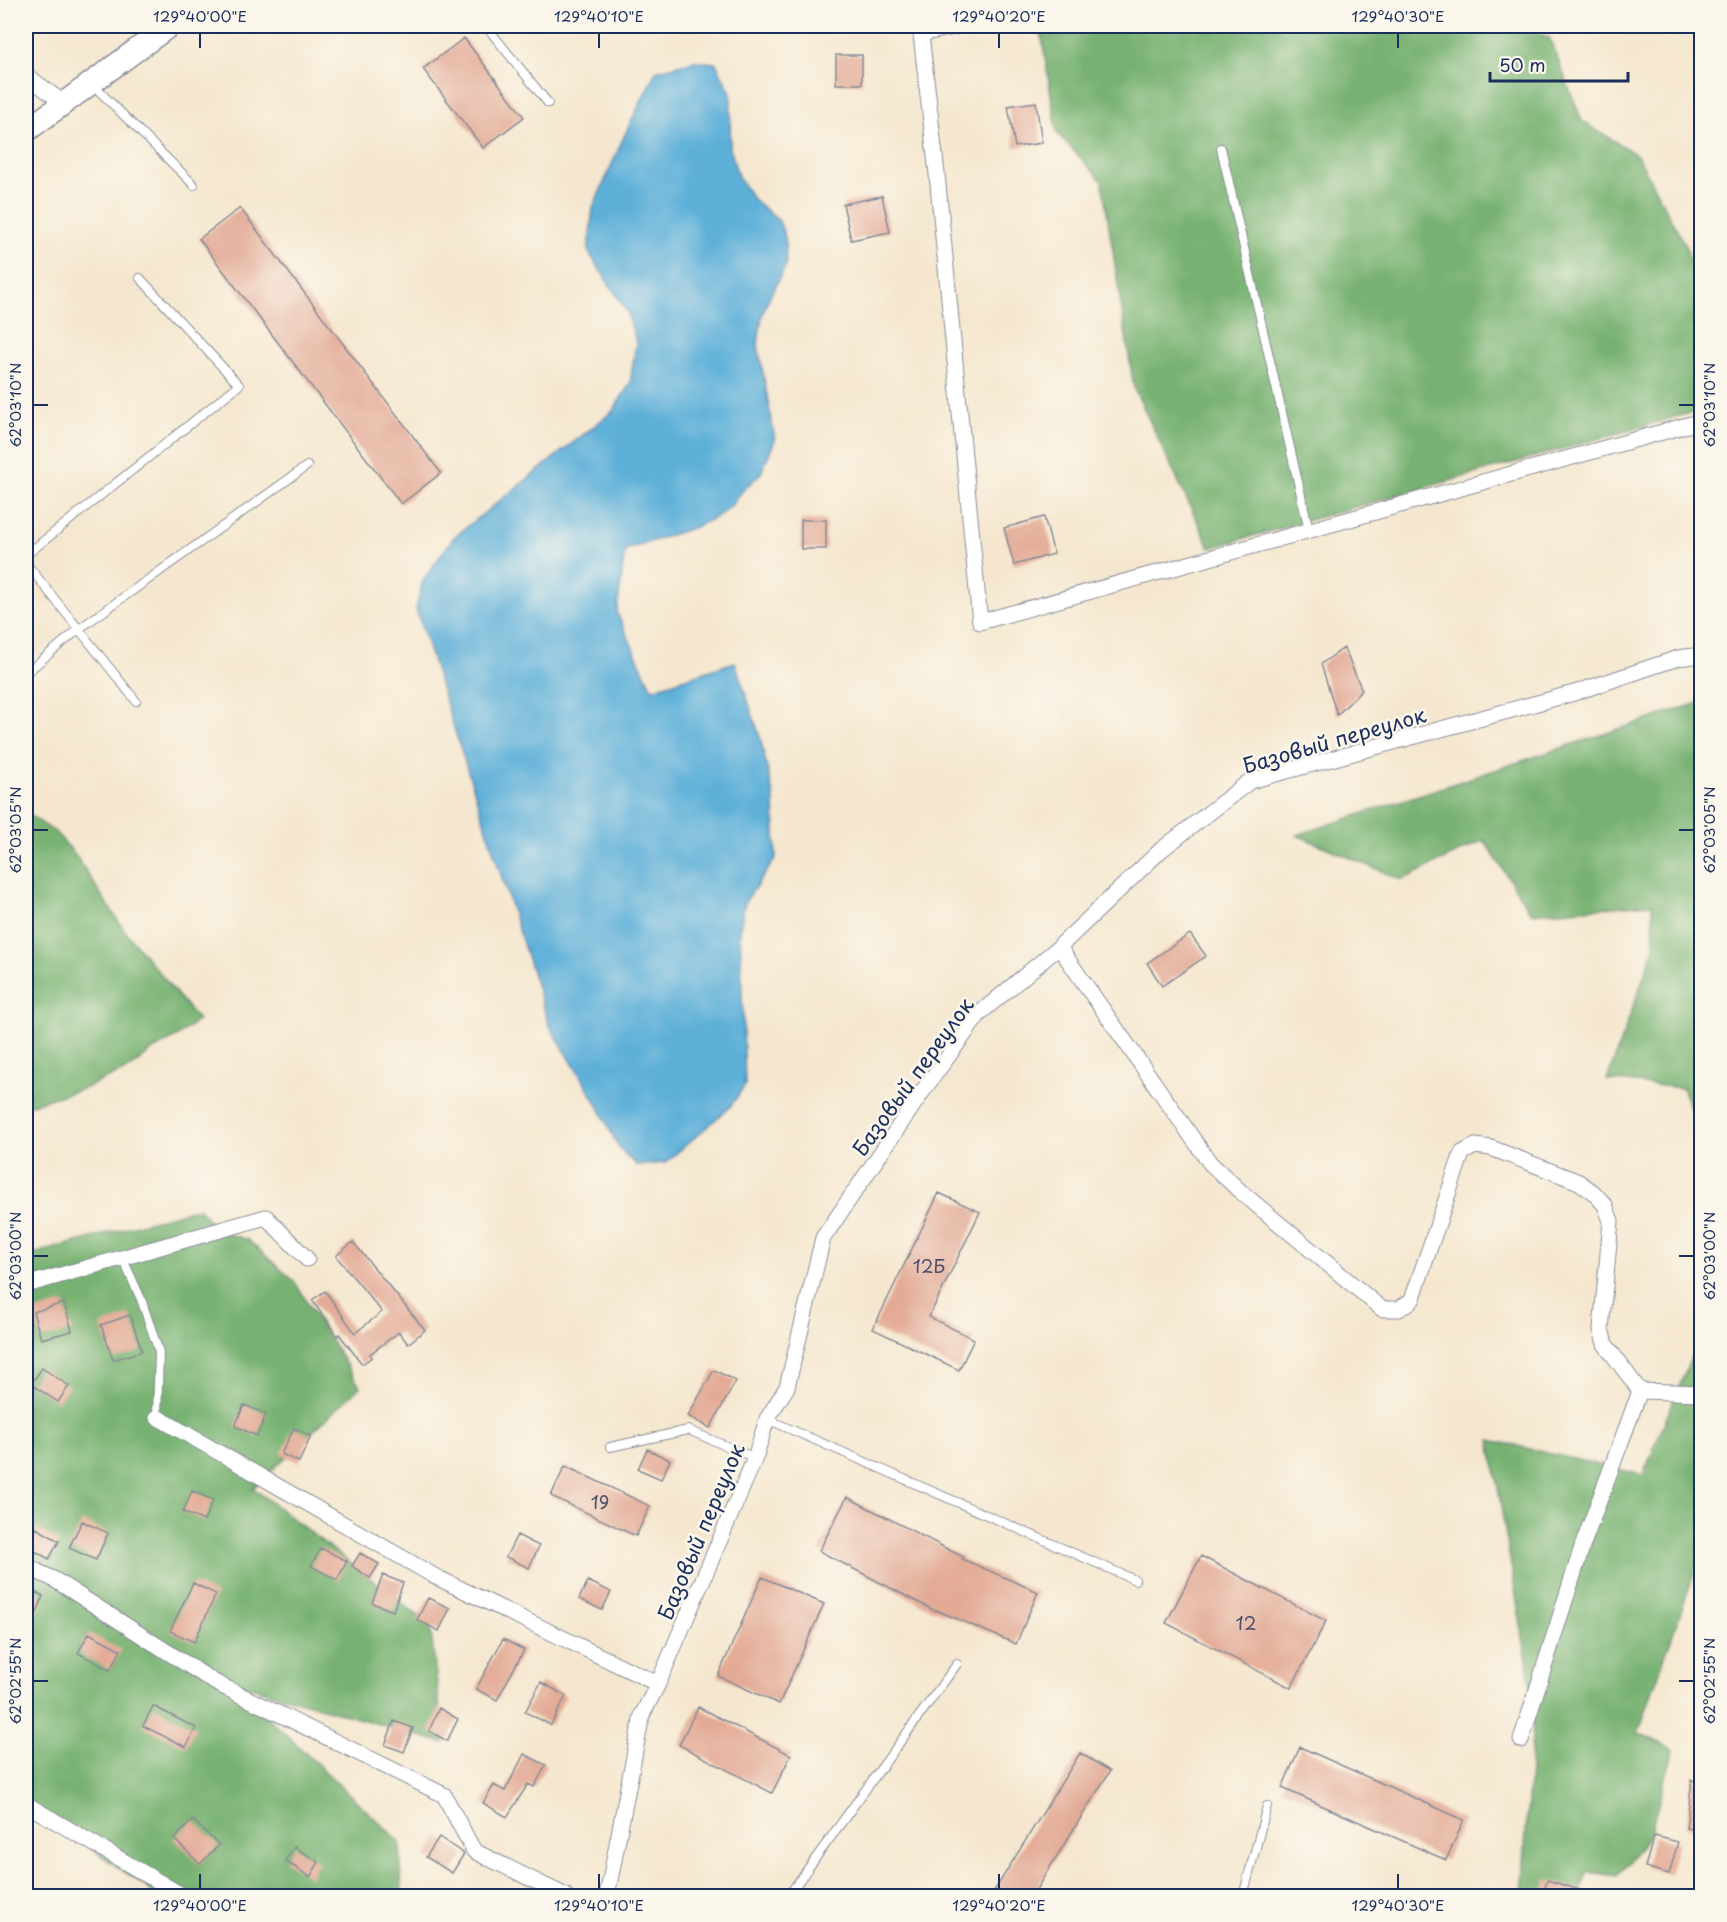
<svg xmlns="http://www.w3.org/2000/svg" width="1727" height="1922" viewBox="0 0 1727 1922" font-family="'Playpen Sans',sans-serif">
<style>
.forest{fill:#78b272;stroke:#4a7068;stroke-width:1.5}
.water{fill:#5eb0d9;stroke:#3c709c;stroke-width:1.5}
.building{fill:#e3aa96}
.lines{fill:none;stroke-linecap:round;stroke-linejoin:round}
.lane-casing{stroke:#888b96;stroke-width:10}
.street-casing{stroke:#888b96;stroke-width:17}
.secondary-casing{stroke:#888b96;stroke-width:25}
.lane{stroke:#fff;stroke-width:8}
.street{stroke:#fff;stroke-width:15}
.secondary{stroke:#fff;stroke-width:22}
.ticks{fill:none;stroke:#1b2f5e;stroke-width:2}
.labels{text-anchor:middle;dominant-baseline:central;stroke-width:5;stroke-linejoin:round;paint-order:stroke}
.number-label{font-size:18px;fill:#4d4e6c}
.street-label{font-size:21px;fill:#1b2f5e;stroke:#fbf7ec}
.neatline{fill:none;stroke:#1b2f5e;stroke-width:2}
.ticks-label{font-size:15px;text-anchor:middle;fill:#1b2f5e}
</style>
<rect width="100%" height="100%" fill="#fbf7ec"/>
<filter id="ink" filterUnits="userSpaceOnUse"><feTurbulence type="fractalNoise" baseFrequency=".0167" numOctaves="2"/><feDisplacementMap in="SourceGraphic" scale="12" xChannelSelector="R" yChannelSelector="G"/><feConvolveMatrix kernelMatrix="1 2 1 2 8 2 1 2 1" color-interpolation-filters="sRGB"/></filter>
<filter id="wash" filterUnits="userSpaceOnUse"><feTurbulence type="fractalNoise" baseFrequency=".008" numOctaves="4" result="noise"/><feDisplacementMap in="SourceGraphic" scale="24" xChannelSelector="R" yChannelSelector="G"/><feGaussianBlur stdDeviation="1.35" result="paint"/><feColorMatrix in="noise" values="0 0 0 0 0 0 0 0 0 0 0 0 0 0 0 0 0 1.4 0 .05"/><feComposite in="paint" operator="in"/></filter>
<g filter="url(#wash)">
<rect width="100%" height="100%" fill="#f5e7cf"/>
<path class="forest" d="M1040,26H1516L1549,37L1582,121L1637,155L1687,249L1701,309V410L1210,548L1134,388L1102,181L1057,133Z
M1701,702H1702L1701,1135L1682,1088L1607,1080L1654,948L1652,904L1531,913L1484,840L1402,880L1297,835Z
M28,814L55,832L74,853L124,930L198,1020L178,1036L153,1050L130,1068L85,1088L26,1106V817Z
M198,1208L219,1231L248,1240L294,1281L360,1387L253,1488L430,1625L444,1743L229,1681L400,1842L402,1896H156L149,1889L26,1803V1256Z
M1701,1333V1554L1638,1733L1674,1749L1649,1836L1617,1876L1588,1872L1578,1896H1522L1534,1703L1490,1440L1643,1475Z"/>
<path class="water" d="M694,61L716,63L731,93L730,148L738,177L753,199L779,221L785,237L786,265L770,296L762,315L758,345L775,440L761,473L743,490L731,506L718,516L695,527L625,550L617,613L652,689L735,662L760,737L774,798L776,858L745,902L740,928L745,1085L730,1107L665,1163L636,1165L619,1148L595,1100L549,1025L416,609L423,580L454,537L613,411L630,384L636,342L627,312L588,251L593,208L625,134L656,71Z"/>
<g id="blocks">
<path class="building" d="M464,38L524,117L483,148L423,69Z
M836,55H862V84H836Z
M1036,102L1042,143L1015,147L1008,106Z
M882,196L890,232L851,240L843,204Z
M240,208L441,473L401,504L199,239Z
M1044,517L1054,554L1014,565L1004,528Z
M801,520H826V549H801Z
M1344,648L1362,690L1337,715L1321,664Z
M1190,934L1206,956L1162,986L1147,963Z
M939,1193L980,1212L929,1317L974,1339L959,1370L873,1329Z
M353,1242L425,1330L408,1344L399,1332L370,1354L372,1357L362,1364L339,1334L337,1336L312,1300L325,1291L355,1333L382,1312L336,1256Z
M64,1303L72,1331L41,1339L33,1312Z
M130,1315L142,1351L113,1360L101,1325Z
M42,1368L69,1386L58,1402L31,1384Z
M714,1370L736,1381L710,1428L688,1416Z
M244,1405L266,1414L257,1436L235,1426Z
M294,1428L311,1436L299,1462L281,1454Z
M647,1449L670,1460L661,1479L638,1469Z
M565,1466L650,1506L636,1536L551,1496Z
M192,1491L213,1500L204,1521L183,1512Z
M847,1497L963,1557L962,1559L1038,1592L1016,1644L936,1610L935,1611L819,1551Z
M82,1521L108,1533L96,1560L69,1548Z
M36,1528L59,1541L49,1559L26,1546Z
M517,1535L539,1546L529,1568L506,1557Z
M321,1548L347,1561L337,1580L311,1566Z
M360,1553L379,1564L370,1578L352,1566Z
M1201,1556L1326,1621L1291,1688L1166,1623Z
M383,1575L403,1583L393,1611L372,1603Z
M762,1577L824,1604L779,1704L718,1676Z
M588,1581L611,1592L602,1610L579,1599Z
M193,1583L216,1594L194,1642L170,1631Z
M26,1588L43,1596L37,1613L26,1609Z
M428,1598L450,1608L439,1631L417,1620Z
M89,1633L121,1650L110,1670L78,1653Z
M503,1639L524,1650L497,1700L476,1689Z
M541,1682L566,1696L551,1725L525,1712Z
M153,1706L196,1728L186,1747L143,1726Z
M698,1707L791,1755L772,1793L679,1745Z
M439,1708L458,1719L447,1741L429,1731Z
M394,1721L413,1728L404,1752L385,1745Z
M1300,1747L1464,1820L1446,1860L1282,1788Z
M1080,1753L1110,1771L1032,1896H991Z
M524,1754L546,1765L534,1787L528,1784L507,1817L483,1803L494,1785L505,1791Z
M1692,1780L1701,1781V1830L1686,1828Z
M193,1820L219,1845L200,1864L174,1839Z
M1654,1836L1678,1842L1669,1874L1645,1867Z
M439,1837L464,1854L452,1873L426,1857Z
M294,1847L319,1862L310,1877L285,1861Z
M1547,1880L1590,1893V1896H1542Z"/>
</g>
</g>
<g filter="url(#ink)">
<use href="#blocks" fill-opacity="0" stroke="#888b96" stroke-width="1.5"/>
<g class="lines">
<defs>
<path id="lane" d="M486,26L548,103
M93,85L194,185
M1221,148L1309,530
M26,555L239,385L140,278
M26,563L136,701
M26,673L79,629L307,466
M122,1257L141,1299L159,1352L157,1417
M767,1419L1135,1580
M610,1447L688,1430L755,1458
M788,1896L957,1664
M1243,1896L1267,1806"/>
<path id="street" d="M920,26L937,174L980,622L1702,421
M921,34L958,26
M26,75L62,102
M1059,947L1210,1163L1241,1192L1382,1309H1399L1412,1300L1462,1153L1475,1146L1491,1148L1579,1182L1594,1193L1605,1205L1611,1221L1601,1329L1605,1344L1640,1391
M26,1285L266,1217L307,1259
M157,1417L436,1577L658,1684
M26,1566L55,1580L216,1683L444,1795L474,1851L566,1896
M1521,1740L1583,1544L1640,1391L1702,1393
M26,1804L183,1896
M607,1896L642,1715L658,1684L755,1458L767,1419L787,1387L823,1238L927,1085L980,1013L1059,947L1161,850L1250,781L1574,693L1678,658L1702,655"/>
<path id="secondary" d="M26,131L169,26"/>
</defs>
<use href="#lane" class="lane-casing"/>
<use href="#street" class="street-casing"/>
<use href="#secondary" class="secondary-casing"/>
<use href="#lane" class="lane"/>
<use href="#street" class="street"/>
<use href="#secondary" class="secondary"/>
</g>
</g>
<path class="ticks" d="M200,33V48M599,33V48M999,33V48M1398,33V48M33,405H48M1679,405H1694M33,830H48M1679,830H1694M33,1256H48M1679,1256H1694M33,1681H48M1679,1681H1694M200,1874V1889M599,1874V1889M999,1874V1889M1398,1874V1889"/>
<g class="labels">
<g class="number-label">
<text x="929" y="1265">12Б</text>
<text x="600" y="1501">19</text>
<text x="1246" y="1622">12</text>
</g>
<g class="street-label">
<text transform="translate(1334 739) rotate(-16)">Базовый переулок</text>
<text transform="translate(912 1076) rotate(-54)">Базовый переулок</text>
<text transform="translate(700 1531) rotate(-67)">Базовый переулок</text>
</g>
</g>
<rect width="1727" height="1922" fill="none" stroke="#fbf7ec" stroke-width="66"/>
<path d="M1490 72v9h138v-9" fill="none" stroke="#1b2f5e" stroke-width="3"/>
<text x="1499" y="72" font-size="18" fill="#1b2f5e" stroke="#fbf7ec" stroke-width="4.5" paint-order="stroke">50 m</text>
<rect x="33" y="33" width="1661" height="1856" class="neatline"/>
<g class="ticks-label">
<text x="200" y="22">129°40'00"E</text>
<text x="599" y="22">129°40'10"E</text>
<text x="999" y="22">129°40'20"E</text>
<text x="1398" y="22">129°40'30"E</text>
<text transform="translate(16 405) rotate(-90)" y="5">62°03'10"N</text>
<text transform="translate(1710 405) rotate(-90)" y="5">62°03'10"N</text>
<text transform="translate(16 830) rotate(-90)" y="5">62°03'05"N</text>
<text transform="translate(1710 830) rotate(-90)" y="5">62°03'05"N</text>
<text transform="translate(16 1256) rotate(-90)" y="5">62°03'00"N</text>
<text transform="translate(1710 1256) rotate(-90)" y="5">62°03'00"N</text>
<text transform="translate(16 1681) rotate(-90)" y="5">62°02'55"N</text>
<text transform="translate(1710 1681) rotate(-90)" y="5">62°02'55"N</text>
<text x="200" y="1911">129°40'00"E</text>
<text x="599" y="1911">129°40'10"E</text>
<text x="999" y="1911">129°40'20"E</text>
<text x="1398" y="1911">129°40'30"E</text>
</g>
</svg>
